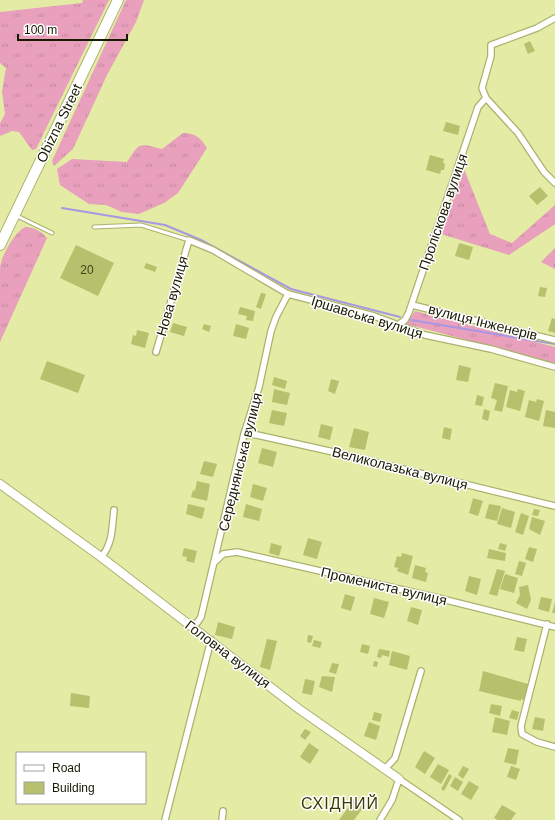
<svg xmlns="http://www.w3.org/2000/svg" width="555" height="820" viewBox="0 0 555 820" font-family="Helvetica,sans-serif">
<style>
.grass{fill:url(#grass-tufts)}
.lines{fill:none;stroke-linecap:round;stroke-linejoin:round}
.stream{stroke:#a897e2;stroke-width:2}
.building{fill:#b7c06c}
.lane-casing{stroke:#abb26d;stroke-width:5}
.street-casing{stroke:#abb26d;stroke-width:8}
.secondary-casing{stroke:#abb26d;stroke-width:10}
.highway-casing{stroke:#abb26d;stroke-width:12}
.lane{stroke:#fff;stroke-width:3}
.street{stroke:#fff;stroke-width:5.5}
.secondary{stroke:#fff;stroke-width:8}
.highway{stroke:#fff;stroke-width:10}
.labels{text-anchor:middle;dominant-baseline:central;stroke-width:3;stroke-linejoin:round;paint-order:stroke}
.number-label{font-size:12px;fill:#3f431b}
.street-label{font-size:14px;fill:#171900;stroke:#fff}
.quarter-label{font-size:16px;letter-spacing:1px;fill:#383c03;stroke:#fff}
</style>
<defs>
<pattern id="grass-tufts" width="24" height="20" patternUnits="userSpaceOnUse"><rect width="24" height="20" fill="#e8a0bc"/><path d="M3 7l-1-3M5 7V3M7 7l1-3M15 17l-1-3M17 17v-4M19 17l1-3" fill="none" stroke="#c689a0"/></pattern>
</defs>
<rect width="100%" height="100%" fill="#e3eba4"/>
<path class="grass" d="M83,0H109L36,149L32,150L19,132L12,131L0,136V123L5,114L2,91L6,68L0,63V12L82,3Z
M126,0H144L136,22L107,75L73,149L54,166L52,161Z
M183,133C195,133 201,138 207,148L178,193L164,203L139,214L122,212L106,205L89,204L60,185L57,169L72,159L127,162C140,142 138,143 162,149Z
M464,169L490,234L512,243L555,205V224L509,255L441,234L461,173Z
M25,227C34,227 41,231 47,238L0,342C0,318 0,292 0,268C1,256 14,233 25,227Z
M555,248V269L541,262Z
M415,311L555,347V363L406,324Z"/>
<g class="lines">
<path class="stream" d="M62,208L165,225L201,240L291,289L400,317
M411,320L555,344"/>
</g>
<path class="building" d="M530,41L535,51L528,54L524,44Z
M446,122L460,126L458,135L443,131Z
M430,155L444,159L443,163L445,164L444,170H441L440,174L426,170Z
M540,187L548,196L537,205L529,196Z
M459,243L473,247L469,260L455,256Z
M76,245L114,263L98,296L60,278Z
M146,263L157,267L155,272L144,268Z
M540,287L547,288L545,297L538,296Z
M261,293L266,294L261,309L256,307Z
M240,307L255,311L253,321L246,320L247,316L238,314Z
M552,318L555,319V333L548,331Z
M173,323L187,327L184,336L170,332Z
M204,324L211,326L209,332L202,329Z
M236,324L249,328L246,339L233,336Z
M137,330L149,333L145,348L131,344L133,335L136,336Z
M47,361L85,375L78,393L40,379Z
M459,365L471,368L468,382L456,380Z
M274,377L287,381L285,389L272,385Z
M331,379L339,381L335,394L328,391Z
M495,383L508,386L502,412L494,410L497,400L491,398Z
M274,389L290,393L287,405L272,402Z
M518,389L525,391L520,411L506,407L510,390L517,392Z
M477,395L484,397L482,406L475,405Z
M537,399L544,401L539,421L525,417L529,400L536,402Z
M484,409L490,411L488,421L482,419Z
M272,410L287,413L284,426L269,423Z
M546,410L555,412V428L543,426Z
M321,424L333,427L330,440L318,437Z
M444,427L452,429L450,440L442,438Z
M354,428L369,432L365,450L349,447Z
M262,448L277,452L273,467L258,463Z
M204,461L217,464L213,477L200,474Z
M197,481L210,484L207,501L191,497L193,490L195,491Z
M253,484L267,488L263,501L250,497Z
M473,498L483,501L478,516L469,513Z
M188,504L205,508L202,519L186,514Z
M246,504L262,509L259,521L243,517Z
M489,504L501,506L497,521L485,518Z
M502,508L515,512L511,528L497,524Z
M534,509L540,510L538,516L532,515Z
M521,513L529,516L523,535L515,532Z
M532,517L545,521L540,535L529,529Z
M308,538L322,542L317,559L303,555Z
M271,543L282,546L279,556L269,553Z
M500,543L507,545L505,551L498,549Z
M529,547L537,549L533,562L525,559Z
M184,548L197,551L194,563L186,561L187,557L182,556Z
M489,549L506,553L505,561L487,558Z
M402,553L413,556L408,575L397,571L398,568L394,567L397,556L401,557Z
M519,561L526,563L522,576L515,574Z
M415,565L426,568L425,572L428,573L426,582L412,578Z
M497,569L505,571L497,596L489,594Z
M505,574L518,578L514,593L500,589Z
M469,576L481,579L477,595L465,591Z
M528,585L531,600L527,609L516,603L520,595L519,587Z
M345,594L355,597L351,611L341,608Z
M541,597L552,599L549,612L538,609Z
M374,598L389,602L384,618L370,614Z
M555,602V613H552Z
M411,607L422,610L418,625L407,621Z
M218,622L235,627L232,639L215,635Z
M308,635L313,636L311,643L307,642Z
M517,637L527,639L524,652L514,650Z
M267,639L277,641L270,670L260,667Z
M314,640L322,642L320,648L312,646Z
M362,644L370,646L368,654L360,652Z
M379,649L390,651L389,657L382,655L381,658L377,657Z
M392,651L410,656L407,670L389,665Z
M374,661L378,662L377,667L373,666Z
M332,663L339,664L336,674L329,672Z
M483,671L528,684L524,700L521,699V701L479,691Z
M322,676L335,677L332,692L319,687Z
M305,679L315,681L312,695L302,693Z
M71,693L90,696L89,708L70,706Z
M491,704L502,706L500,716L489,713Z
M512,710L519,712L517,720L509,718Z
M374,712L382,714L380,722L372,720Z
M495,717L510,721L507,735L492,732Z
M535,717L545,719L543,731L532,729Z
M369,722L380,726L376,740L364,736Z
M305,729L311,732L305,740L300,736Z
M309,743L319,750L310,764L300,757Z
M508,748L519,750L516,765L504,762Z
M424,751L435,758L425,774L415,767Z
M438,764L449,770L441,784L430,777Z
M463,766L469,769L463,779L458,775Z
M511,766L520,769L516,780L507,777Z
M449,774L452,776L444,791L441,789Z
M455,777L463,782L458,791L450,786Z
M469,781L479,787L471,800L461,794Z
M355,798L365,805L354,820H339Z
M502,805L516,813L511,820H498L494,818Z"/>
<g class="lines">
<defs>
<path id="lane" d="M15,215L52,233
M94,227L141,225L189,240"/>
<path id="street" d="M555,18L537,28L491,45V56L482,88L486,98L518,133L544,172L555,183
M412,305L555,340
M398,325L405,320L409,312L478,107L486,98
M156,352L189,240L213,250L288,294L374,316L425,335L491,349L555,367
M244,434L257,435L329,451L555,506
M101,557C113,544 112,527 114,510
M216,561L223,554L237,552L434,597L555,627
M547,624L521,726L522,734L537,742L555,747
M189,625L197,623L201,617L244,434L259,387L271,331L276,317L288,294
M385,769L395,758L421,671
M165,820L211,640
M222,820L223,811
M380,820L392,800L399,779L459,820"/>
<path id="secondary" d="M0,484L101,557L299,709L399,779"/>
<path id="highway" d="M0,245L118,0"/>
</defs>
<use href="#lane" class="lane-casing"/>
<use href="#street" class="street-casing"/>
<use href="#secondary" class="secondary-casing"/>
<use href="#highway" class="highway-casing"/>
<use href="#lane" class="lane"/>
<use href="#street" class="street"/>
<use href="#secondary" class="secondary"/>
<use href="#highway" class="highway"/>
</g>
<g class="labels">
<g class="number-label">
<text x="87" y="270">20</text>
</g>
<g class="street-label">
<text transform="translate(59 123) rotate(-64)">Obizna Street</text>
<text transform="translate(443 212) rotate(-71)">Проліскова вулиця</text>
<text transform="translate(172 296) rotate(-74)">Нова вулиця</text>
<text transform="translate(367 317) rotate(17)">Іршавська вулиця</text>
<text transform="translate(483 322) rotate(14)">вулиця Інженерів</text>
<text transform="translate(240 462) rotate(-76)">Середнянська вулиця</text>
<text transform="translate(400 468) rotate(14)">Великолазька вулиця</text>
<text transform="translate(384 586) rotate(13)">Промениста вулиця</text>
<text transform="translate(228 654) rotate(37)">Головна вулиця</text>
</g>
<g class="quarter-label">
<text x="340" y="803">СХІДНИЙ</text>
</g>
</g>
<rect x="16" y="752" width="130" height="52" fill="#ffffff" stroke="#a2a399"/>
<rect x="24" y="765" width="20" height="6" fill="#ffffff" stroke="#a2a399"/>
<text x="52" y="772" font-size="12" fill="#171900">Road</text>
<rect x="24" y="782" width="20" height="12" fill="#b7c06c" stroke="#a2a399"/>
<text x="52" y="792" font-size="12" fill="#171900">Building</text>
<path d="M18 34v6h109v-6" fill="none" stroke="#171900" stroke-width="2"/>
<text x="24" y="34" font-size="12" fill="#171900" stroke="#ffffff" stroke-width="3" paint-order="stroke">100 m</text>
</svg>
